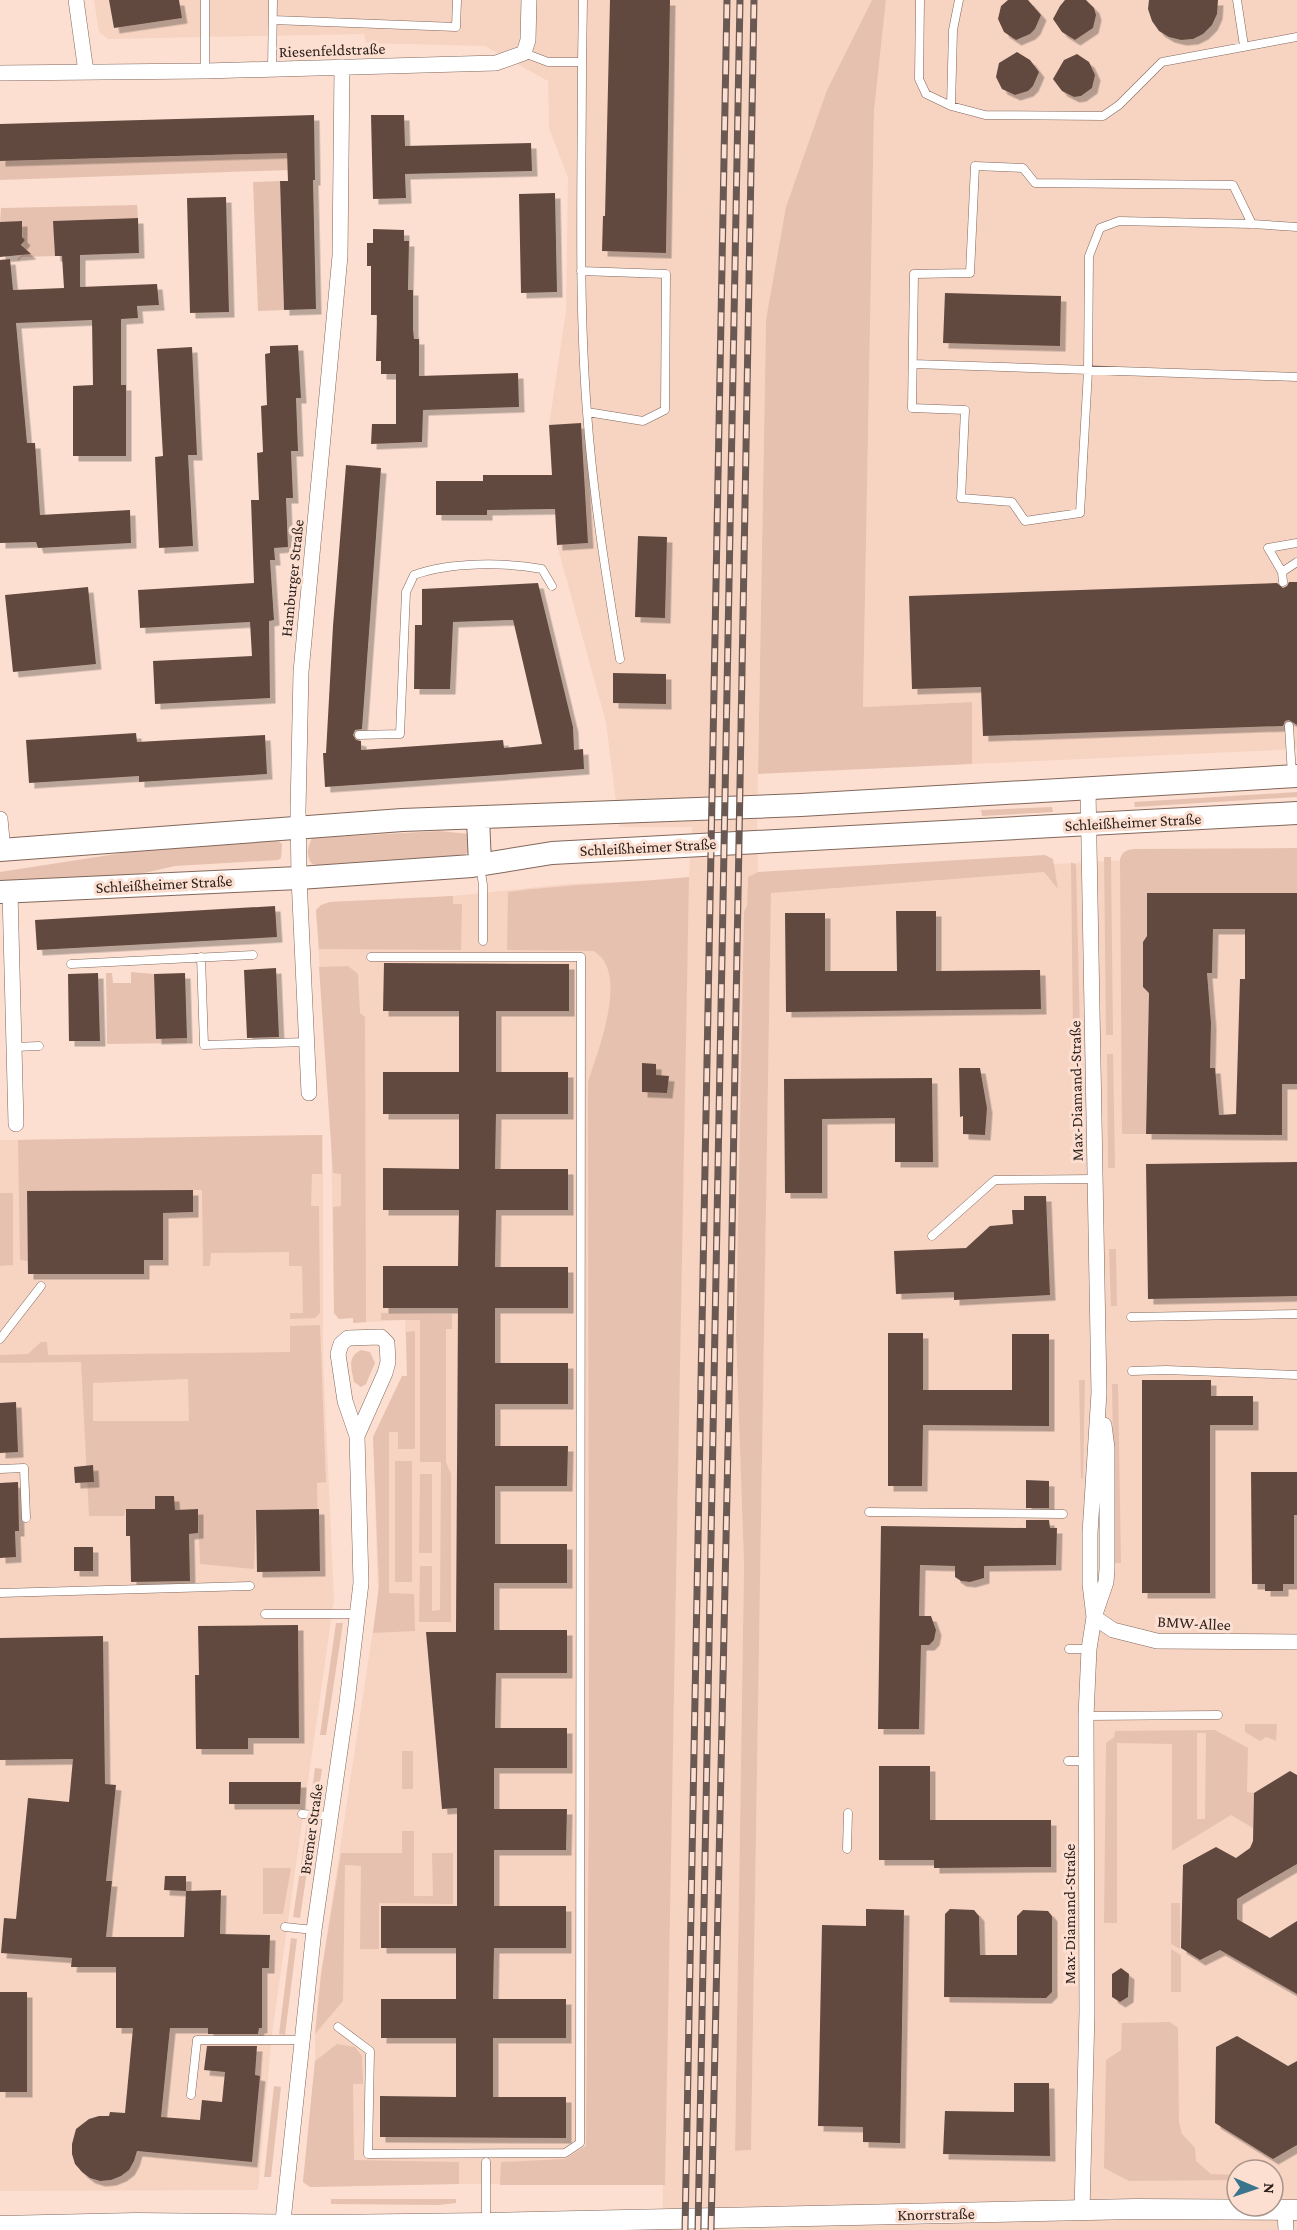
<svg xmlns="http://www.w3.org/2000/svg" width="1297" height="2230" viewBox="0 0 1297 2230" font-family="'Crimson Pro',serif">
<style>
.built{fill:#f7d3c2;fill-rule:evenodd}
.green{fill:#e7c1af;fill-rule:evenodd}
.building{fill:#624a3f;fill-rule:evenodd;filter:url(#shadow)}
.lines{fill:none;stroke-linecap:round;stroke-linejoin:round}
.service-casing{stroke:#81675b;stroke-width:9}
.minor-casing{stroke:#81675b;stroke-width:16}
.tertiary-casing{stroke:#81675b;stroke-width:21}
.secondary-casing{stroke:#81675b;stroke-width:24}
.service{stroke:#fff;stroke-width:8}
.minor{stroke:#fff;stroke-width:15}
.tertiary{stroke:#fff;stroke-width:20}
.secondary{stroke:#fff;stroke-width:22}
.rail-casing{stroke:#6a5952;stroke-width:7}
.rail{stroke:#fcdfd1;stroke-width:4.5;stroke-dasharray:14;stroke-linecap:butt}
.labels{text-anchor:middle;dominant-baseline:central;stroke-width:6;stroke-linejoin:round;paint-order:stroke}
.street-label{font-size:16px;fill:#2e231e;stroke:#fcdfd1}
</style>
<defs>
<filter id="shadow"><feDropShadow dx="5.5" dy="5.5" stdDeviation="0" flood-color="#0004"/></filter>
</defs>
<rect width="100%" height="100%" fill="#fcdfd1"/>
<path class="built" d="M94,0H872L827,90L766,320L757,823L758,872L748,877L736,1335L744,1565L735,2151L751,2150L771,879L1297,851V2230H662L674,1689L688,896L692,827H619L606,722L557,545L549,425L566,311L568,178L549,128L548,81L485,46L366,43L364,34L108,39L99,32ZM1237,2170H1273V2206H1237Z
M886,0H1297V749L972,764L971,702L863,707L874,111Z
M640,881L633,2185L459,2184L310,2187L303,2182L315,2061V2034L321,1974L378,1596L373,1437L402,1376H407L405,1320L353,1323V1318L339,1319L334,1313L331,1134L316,910L321,905L330,902L453,896L566,884Z
M323,1135V1356L334,1600L272,2033L258,2190L0,2191V1140Z"/>
<path class="green" d="M872,0H886L874,111L863,707L972,702V764L758,774L766,320L786,207L827,90Z
M287,153L288,170L0,180V161Z
M280,181L284,310L258,311L253,182Z
M137,205L138,218L54,221L55,256L22,257L19,261L17,259L23,254L22,221L0,223L1,208Z
M1297,792V797L1135,807L1134,802Z
M1052,807L1053,812L982,816L981,810Z
M439,831L470,834L471,851L465,854L442,858L317,865L312,864C305,855 308,847 312,838Z
M277,840L282,844L281,858L278,860L175,866L140,874L0,883V872L161,847Z
M1297,848V893H1147V936L1143,942V987L1149,993L1146,1134H1122L1120,859C1123,851 1126,850 1134,849Z
M1045,855L1053,859L1058,889L1044,872L771,893L751,2150L735,2151L744,1565L736,1335L744,912L747,906L748,877L758,872Z
M1104,857H1111L1113,1035H1106Z
M1071,862L1076,865L1080,1033H1073Z
M689,877L665,2185H500L501,2162L565,2159L586,2146L589,1796L588,1082C598,1051 622,990 604,961C602,957 597,954 594,951L507,950L508,892C568,884 629,883 689,877Z
M453,896V904H462L461,950L319,949L316,910L321,905L330,902Z
M348,966L358,974L360,1013L365,1017L366,1322L353,1323V1318L339,1319L334,1313L333,1207L341,1206V1174L333,1173L319,967Z
M131,972L154,974L156,1039L187,1038V1043L107,1044L106,973H112L113,983H131Z
M1107,1054H1113L1115,1168H1108Z
M322,1135V1174H312L311,1206H319L320,1313L315,1318L290,1319V1313H303L302,1266H289V1252L211,1253L210,1266H203L202,1190L27,1191L28,1261L20,1260L18,1140Z
M0,1193H13V1265L0,1266Z
M1109,1249H1116L1117,1306H1111Z
M381,1313L452,1314V1329H446V1462L451,1474V1622H419L420,1566H432V1611L440,1610L441,1462H420V1320H381Z
M320,1325L326,1482L317,1483L318,1531L293,1532V1509L256,1510L254,1569L200,1564L198,1509L175,1510L174,1496H155V1509H126L124,1516H89L81,1362L0,1363V1355L28,1354L41,1342H47L48,1355L290,1352V1326ZM188,1379L189,1421H93V1383Z
M415,1331V1449H398V1432H389V1593L414,1594L415,1631L373,1633L379,1586L373,1437L402,1376H407L406,1332Z
M361,1350L370,1352L375,1363L366,1384L361,1387L354,1382C352,1370 346,1357 361,1350Z
M1079,1380H1085L1083,1479L1081,1478Z
M1112,1384H1118L1121,1563H1115Z
M395,1461H412V1582H395Z
M420,1474H432V1553H419Z
M336,1623H343L326,1735H320Z
M1245,1724H1277L1276,1741L1266,1737L1260,1741L1245,1732Z
M1215,1730L1248,1748L1247,1792L1254,1793L1253,1828L1231,1815L1172,1851V1744L1117,1743V1923H1104L1106,1743L1114,1737L1115,1731ZM1197,1733H1206L1205,1819H1197Z
M402,1751H413V1789H402Z
M315,1768L322,1769L316,1806H310Z
M307,1823L314,1824L300,1918L293,1917Z
M402,1831H414V1896H433L432,1853H453V1904L379,1903V1949H360L361,1866L345,1865L343,2001L315,2034L321,1974L341,1853H402Z
M263,1868H291L283,1914H263Z
M1171,1903H1180V1949L1171,1944Z
M291,1938L297,1939L285,2035L279,2034Z
M1171,1949L1181,1955V1992H1171Z
M1170,2022L1178,2028L1179,2122L1182,2134L1195,2148L1196,2161L1211,2174L1237,2175V2180L1129,2181L1104,2168L1106,2060L1121,2050L1122,2023Z
M337,2044L355,2047L362,2056L363,2084H353L354,2160L459,2162V2184L310,2187L303,2182L315,2061Z
M274,2086L281,2087L271,2177H264Z
M331,2199H456V2203L439,2205L331,2204Z"/>
<path class="building" d="M109,0H179L182,18L114,28Z
M610,0H670L666,253L602,251L603,216H605Z
M1008,0H1028L1041,15L1035,29L1030,34L1016,40L1004,32L998,19L1001,6Z
M1065,0H1086L1094,8L1096,15L1093,28L1075,40L1062,32L1053,19L1060,6Z
M1149,0H1218L1217,14L1212,25L1203,34L1193,39L1181,40L1169,37L1159,31L1152,21L1148,9Z
M1017,52L1030,60L1039,72L1033,86L1028,91L1015,95L1002,89L996,77L999,63Z
M1077,54L1089,62L1095,75L1092,88L1081,96L1074,97L1062,91L1053,79L1064,60Z
M314,115L315,180H313L316,309L284,310L280,181H288L287,153L0,161V124Z
M371,115H404L405,146L531,143L532,171L405,174L406,198L373,199Z
M555,193L557,292L521,293L519,194Z
M226,197L229,312L190,313L187,198Z
M138,218L139,253L80,255V287L157,284L159,305L137,306L138,318L121,319V385H126V456H73V386L93,385L92,320L16,323L27,443H35L40,515L130,510L131,543L38,548L36,542L0,543V260L10,259L13,290L64,288L62,256H55L53,221Z
M22,221V237L25,240L21,245L31,254L0,257V222Z
M373,229L404,230V241H409L408,290H413V329L414,339H419V376L518,373L519,407L423,410L422,442L371,444L372,424H396V374H381V361H376L377,315H371V266H367V243H373Z
M945,293L1061,296L1060,346L943,343Z
M298,345L301,398H296L298,451H291L293,498H286L288,547L274,548L275,560H270L274,620L269,621L270,698L155,704L153,661L252,656L250,622L140,628L138,590L254,583L251,500H259L257,453L263,452L261,406L267,405L265,354L270,353V346Z
M192,347L197,455H188L193,546L159,548L155,457L163,456L157,349Z
M581,423L588,543L557,545L555,509L487,510V515H436V481H483V475H552L549,425Z
M346,465L381,468L362,729L355,730L353,735L356,740L361,741V750L503,740L504,748L542,744L513,620L453,622L450,689H414L415,625H422V589L538,583L573,727L574,750L583,749L584,769L325,787L323,753H326L333,626Z
M638,536L667,537L665,618L635,617Z
M1289,582H1297V725L1289,720L1285,721L1283,726L983,736L981,687L912,689L909,596L1277,583L1283,588L1287,586Z
M88,587L96,664L13,672L5,595Z
M613,673L666,674V704L613,703Z
M136,733L137,742L265,735L267,774L139,782V776L29,783L26,740Z
M1147,893H1297V1084H1282V1135L1146,1134L1149,993L1143,987V942L1147,936ZM1213,929H1245V979H1240L1236,1114L1219,1115L1215,1068H1210L1211,1023L1207,973H1212Z
M275,906L277,937L37,950L35,920Z
M896,911H936V971L1040,970L1041,1009L786,1012L785,913H825V971H897Z
M384,963L569,964V1011H496V1072H568V1114H496L495,1169H568V1210H496L495,1267H568V1308H495V1363H568V1404H495V1446H568L567,1486H495V1544H567V1583H494V1630H567V1673H496L495,1728H567V1768H494V1809H567L566,1850H494V1906H566V1948H494L493,1999H566V2038H493V2097H566V2138L380,2137V2096L456,2097V2038H381V1999H456V1948H381V1906H457V1808L442,1809L426,1632H456L458,1308H383V1266H458L459,1210H383V1168L459,1169V1114H383V1072H459V1011H383Z
M276,968L279,1037L247,1038L244,970Z
M98,973L100,1041H69L68,974Z
M185,973L187,1038L156,1039L154,974Z
M642,1063L656,1064V1075L669,1076L667,1093L642,1092Z
M959,1068H980L987,1108L985,1135L963,1134V1116L960,1117Z
M932,1078L933,1162H895V1118L822,1119V1193H785L784,1079Z
M1297,1162V1296L1148,1299L1146,1164Z
M193,1190V1212L163,1213V1260H144V1274H28L27,1191Z
M1024,1196H1046L1050,1295L954,1300V1292L896,1294L894,1251L966,1248L990,1226L1013,1224L1012,1210H1024Z
M888,1333H923V1390H1012V1334H1049V1426L923,1425L922,1486H888Z
M1142,1380H1211V1396H1253V1425H1210V1593H1142Z
M16,1402L18,1452L0,1453V1403Z
M93,1465L94,1482L75,1483L74,1467Z
M1251,1472H1297V1515H1294V1584H1283V1591H1265V1584H1252Z
M1026,1480L1049,1481V1508H1026Z
M18,1482L19,1531H15L16,1557L0,1558V1483Z
M155,1496H174L175,1510L198,1509V1533L189,1534L190,1581L131,1582L130,1536H126V1509H155Z
M319,1509L320,1571L257,1572L256,1510Z
M1026,1520H1049L1050,1528H1057L1056,1565L984,1566V1578L970,1582L961,1581L955,1577V1566L920,1565L919,1616H931L936,1630L934,1640L929,1645H921L919,1729H878L881,1526L1026,1528Z
M74,1547H93V1571H74Z
M298,1625L299,1738H248V1749H196L195,1675H199L198,1626Z
M103,1636L105,1784L116,1785L106,1881H112L106,1937H184L186,1891L221,1890L220,1934L270,1935L269,1968H262V2028H259L258,2034H208V2028H170L161,2117L200,2120L202,2100L222,2102L225,2072L204,2070L207,2046H257L255,2075L260,2076L252,2162L137,2151L134,2161L129,2170L121,2176L111,2180L100,2181L90,2178L82,2172L75,2164L72,2154V2144L76,2129L89,2119L99,2116H109L110,2112L125,2113L133,2028H116V1967H71L72,1958L1,1953L4,1918L16,1919L28,1798L69,1802L73,1759L0,1760V1638Z
M879,1766H930V1820H1051V1867L934,1868V1860H879Z
M1290,1771L1297,1775V1864L1237,1899V1919L1270,1938L1297,1921V1994L1220,1950L1200,1960L1181,1948L1183,1865L1216,1847L1236,1858L1250,1848L1253,1841L1254,1793Z
M229,1782H301L300,1804H229Z
M165,1876H186V1891L164,1890Z
M866,1909L904,1910L900,2143L863,2142V2127L818,2126L822,1925L866,1926Z
M950,1909L974,1910L979,1916L980,1955H1017V1916L1023,1910L1048,1911L1052,1916V1992L1046,1998L944,1997L945,1914Z
M1121,1968L1129,1974L1128,1997L1120,2002L1112,1997V1974Z
M0,1992H27V2092H0Z
M1237,2036L1288,2066L1297,2061V2145L1273,2159L1215,2123L1216,2047Z
M1014,2083H1049L1050,2156L943,2154L945,2111L1014,2112Z"/>
<g class="lines">
<defs>
<path id="service" d="M920,0L919,79L926,94L951,106L985,115L1103,116L1119,105L1162,62L1297,37
M1237,0L1244,46
M273,20L456,27L457,0
M524,53L548,62H582L583,0
M582,62C582,179 578,296 587,412C593,495 606,577 620,659
M272,69L273,0
M205,71V0
M951,106L953,30L959,0
M1252,224L1233,185L1035,183L1023,168L975,166L970,273L914,274L912,408L965,410L961,498L1012,502L1025,521L1080,513L1088,371L1089,256L1100,228L1119,221L1252,224L1297,227
M581,271L666,274L665,410L643,421L587,412
M913,364L1297,377
M1282,572L1268,548L1297,543
M1283,582L1282,572L1297,562
M1289,726L1292,775
M359,735L400,734L406,592L414,575C450,562 504,562 542,569L552,586
M480,866L483,885V941
M201,957L204,1045L308,1042
M71,964L253,955
M15,1047L39,1046
M932,1236L995,1180L1095,1179
M1131,1317L1297,1314
M0,1339L41,1286
M1132,1371L1166,1370L1297,1375
M0,1469L24,1468L26,1518
M869,1512L1063,1514
M0,1593L250,1586
M265,1614H359
M1069,1649H1089
M1086,1716L1218,1715
M1068,1761H1087
M302,1814L331,1816
M847,1849L848,1813
M285,1927L314,1930
M338,2027L370,2051L368,2154L565,2153L580,2143L581,957H371
M191,2095L197,2040H301
M486,2222V2162"/>
<path id="minor" d="M76,0L86,72
M0,73L205,71L496,63L524,53L528,40L529,0
M1088,789L1099,1393L1090,1533V1584L1094,1617
M0,819L3,850
M10,892L16,1124
M309,1093L299,878L298,810L301,672L340,256L342,67
M1094,1617L1113,1630L1157,1641L1297,1642
M1285,2210L1286,2230
M1082,2211L1087,2012L1086,1716L1089,1649L1094,1617L1106,1582L1107,1569V1448L1104,1425
M282,2230L314,1930L347,1702L361,1583L357,1436L345,1401L338,1354L341,1344L348,1338L381,1337L387,1343L388,1362L385,1373L357,1436"/>
<path id="tertiary" d="M0,2226L136,2223L326,2225L486,2223L1136,2209L1297,2210"/>
<path id="secondary" d="M478,818L480,864
M0,850L402,820L801,805L1297,776
M0,892L299,878L472,866L552,853L1297,813"/>
</defs>
<use href="#service" class="service-casing"/>
<use href="#minor" class="minor-casing"/>
<use href="#tertiary" class="tertiary-casing"/>
<use href="#secondary" class="secondary-casing"/>
<use href="#service" class="service"/>
<use href="#minor" class="minor"/>
<use href="#tertiary" class="tertiary"/>
<use href="#secondary" class="secondary"/>
<defs>
<path id="rail" d="M685,2230L727,0
M698,2230L740,0
M711,2230L729,1401L754,0"/>
</defs>
<use href="#rail" class="rail-casing"/>
<use href="#rail" class="rail"/>
</g>
<g class="labels">
<g class="street-label">
<text transform="translate(332 50) rotate(-2)">Riesenfeldstraße</text>
<text transform="translate(292 578) rotate(-84)">Hamburger Straße</text>
<text transform="translate(1133 822) rotate(-3)">Schleißheimer Straße</text>
<text transform="translate(648 847) rotate(-3)">Schleißheimer Straße</text>
<text transform="translate(164 884) rotate(-3)">Schleißheimer Straße</text>
<text transform="translate(1076 1091) rotate(-91)">Max-Diamand-Straße</text>
<text transform="translate(1194 1623) rotate(3)">BMW-Allee</text>
<text transform="translate(311 1829) rotate(-82)">Bremer Straße</text>
<text transform="translate(1069 1914) rotate(-90)">Max-Diamand-Straße</text>
<text transform="translate(936 2214) rotate(-1)">Knorrstraße</text>
</g>
</g>
<g transform="translate(1255 2188) rotate(92)"><circle r="28" fill="#fcdfd1" stroke="#aa9489" stroke-width="1.5"/>
<path d="M0-4.5L10 22L0 15L-10 22Z" fill="#3a758d"/>
<text y="-9" font-size="16" font-weight="bold" text-anchor="middle" fill="#2e231e">N</text>
</g>
</svg>
